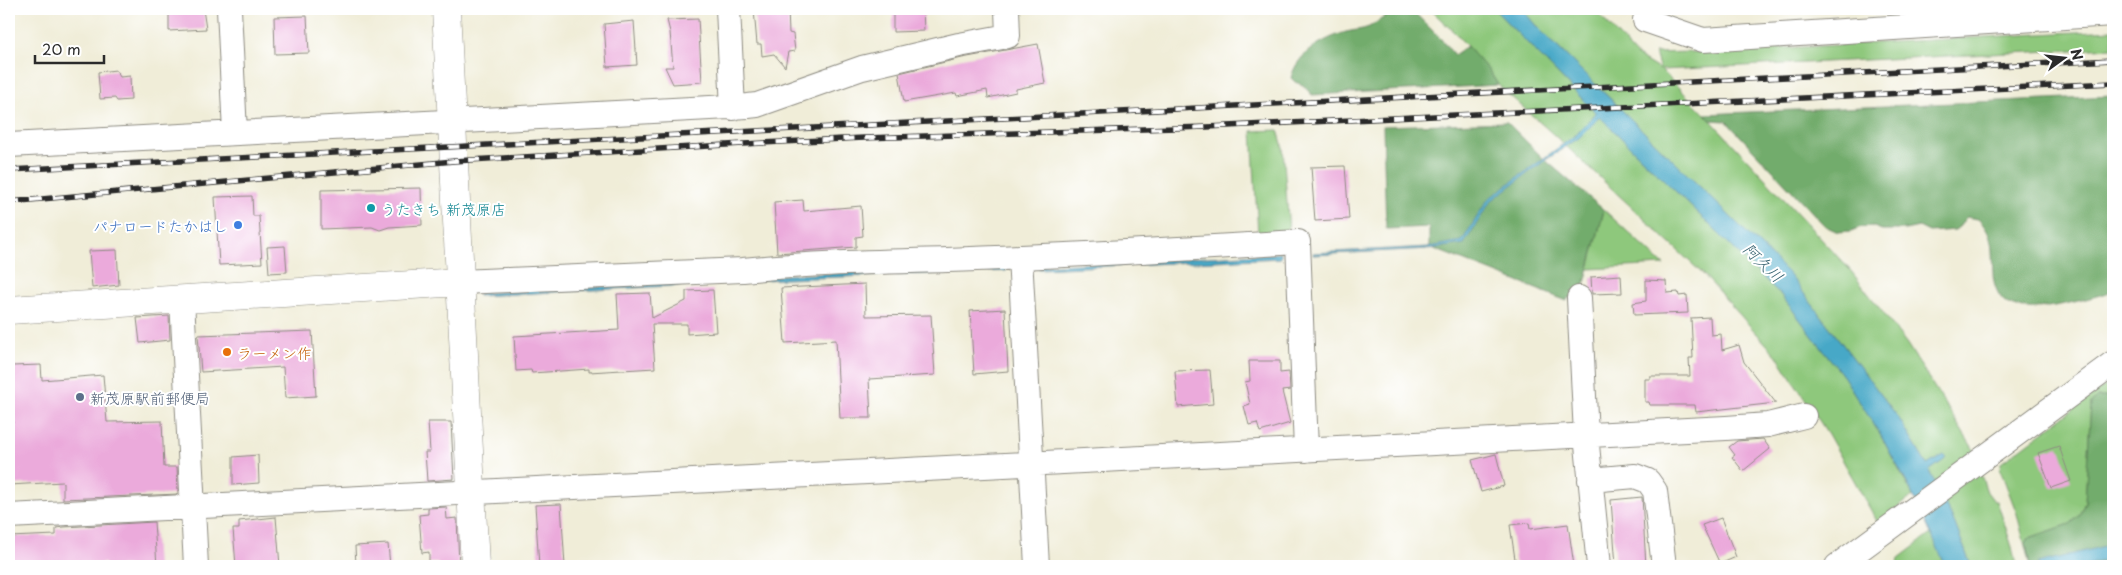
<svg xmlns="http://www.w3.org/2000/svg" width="2122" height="575" viewBox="0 0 2122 575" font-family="'Playpen Sans','Klee One',sans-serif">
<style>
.green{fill:#8ec87c;stroke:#5c7a54}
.forest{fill:#72ac6c;stroke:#4e6c4c}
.water{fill:#47a8c7;stroke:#396a79}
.building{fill:#ebaadb}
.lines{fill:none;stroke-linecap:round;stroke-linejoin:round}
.minor-casing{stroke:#8e8c82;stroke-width:26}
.tertiary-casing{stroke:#8e8c82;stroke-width:29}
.minor{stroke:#fff;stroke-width:24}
.tertiary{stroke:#fff;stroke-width:28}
.rail-casing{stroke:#2b2b2b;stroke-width:5.5}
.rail{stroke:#fff;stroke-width:4;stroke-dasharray:11;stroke-linecap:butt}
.culture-dot{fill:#0f9aa8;stroke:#fff;stroke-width:2}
.shop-dot{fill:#3f7fe0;stroke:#fff;stroke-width:2}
.food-dot{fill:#e8710a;stroke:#fff;stroke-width:2}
.service-dot{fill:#5c6f8a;stroke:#fff;stroke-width:2}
.labels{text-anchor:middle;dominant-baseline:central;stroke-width:4;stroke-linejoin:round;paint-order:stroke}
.culture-label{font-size:15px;fill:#0d838f;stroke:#fff;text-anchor:start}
.shop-label{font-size:15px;fill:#366cbe;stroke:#fff;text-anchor:end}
.food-label{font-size:15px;fill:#c56008;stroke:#fff;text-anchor:start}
.service-label{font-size:15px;fill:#4e5e75;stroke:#fff;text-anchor:start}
.water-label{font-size:16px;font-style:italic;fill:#386371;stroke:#fff}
</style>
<rect width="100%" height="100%" fill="#fff"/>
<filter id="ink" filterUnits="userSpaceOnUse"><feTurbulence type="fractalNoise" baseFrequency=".02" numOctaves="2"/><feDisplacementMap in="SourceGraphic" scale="10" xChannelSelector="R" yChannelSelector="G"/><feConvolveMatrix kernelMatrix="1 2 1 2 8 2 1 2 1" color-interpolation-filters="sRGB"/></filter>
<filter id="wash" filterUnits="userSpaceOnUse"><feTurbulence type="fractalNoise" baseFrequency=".0096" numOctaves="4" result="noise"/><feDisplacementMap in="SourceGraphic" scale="20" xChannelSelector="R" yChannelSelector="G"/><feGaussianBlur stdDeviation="1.12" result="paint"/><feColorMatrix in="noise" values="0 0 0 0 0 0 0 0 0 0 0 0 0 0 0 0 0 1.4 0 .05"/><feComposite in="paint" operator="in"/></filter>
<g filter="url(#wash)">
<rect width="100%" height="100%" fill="#f0edd8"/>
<path class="green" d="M1430,9H1494L1596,113L1577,134L1564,144L1498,85L1490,72L1457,35Z
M1522,9H1594L1637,56L1660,70L1655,53L1729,51L2113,30V48L1661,70L1705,114L1851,271L1907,344L1974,450L1973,452L1987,492L1994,501H1997L2012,547L2016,566H1971L1955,524L1929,471L1946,458L1944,455L1927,465L1898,417L1789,274L1537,27Z
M1600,117L1781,295L1844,377L1881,436L1913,496L1878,523L1828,434L1777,356L1704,275L1566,146L1579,138Z
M1278,130L1283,147L1289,231L1258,235L1252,131Z
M1604,210L1664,265L1589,269Z
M2113,380V397H2097L2091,403L2085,502L2079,516L2070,524L2029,538L2026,543L2030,566L2017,514L2000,469L2001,463Z
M1932,533L1946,566H1896L1899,558Z"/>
<path class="forest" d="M1395,9H1411L1442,40L1454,55L1467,46L1490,72L1498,85L1312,95L1303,85L1295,82L1291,78C1297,53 1323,39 1346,32C1354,30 1362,30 1369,27C1378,22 1387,15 1395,9Z
M2113,96V291C2091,298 2021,320 2003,300C1996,292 1993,281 1993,272C1991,249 1995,236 1978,219L1966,217L1960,226L1955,230L1929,232L1919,227L1905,230H1882L1871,226L1861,227L1851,231L1838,232L1825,226L1726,121L1710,120L1705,114Z
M1507,122L1544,159L1604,210L1581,298H1567V301L1429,247V227L1386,229L1383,126Z
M2097,397H2113V566H2030L2026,543L2029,538L2070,524L2079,516L2085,502L2091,403Z"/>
<path class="water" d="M1494,9H1522L1537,27L1789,274L1898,417L1927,465L1944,455L1947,458L1929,471L1955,524L1971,566H1946L1908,485L1881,436L1844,377L1781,295L1600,117L1579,138L1547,159L1491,201L1464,244L1429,249L1313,255V253L1428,247L1462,241L1488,199L1577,134L1596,113Z
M1281,253V258L1039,269V266Z
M1006,267V271L758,280V276Z
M727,280V283L478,296V293Z
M2113,544V558L2084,566H2039L2038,563Z"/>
<g id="blocks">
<path class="building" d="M169,9H203L206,29L169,31Z
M788,9L789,33L793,34L795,51L788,52L785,67L774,54L762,56L761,44H757L754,10Z
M923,9L924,31L893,32V10Z
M307,16L309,53L275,54L274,17Z
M698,19L702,82L673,84L665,67H673L670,32L667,20Z
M634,21L637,65L607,67L604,24Z
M1038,44L1045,83L1016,89V92L988,98L987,90L957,96L956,93L904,102L899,73L962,58Z
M116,70L120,77L130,76L131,100L117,101L115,98L100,99L98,72Z
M1345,166L1349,219L1315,221L1311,167Z
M421,188L422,225L389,227L380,230L372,227L321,229V190Z
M252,196L253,216H259L262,263L219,265L215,197Z
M803,200L804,211L861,206L863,236L856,237V247L777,253L774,202Z
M285,246L287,272L269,273L267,247Z
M117,250L119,285L92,288L89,251Z
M1621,275L1622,293L1592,294L1591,277Z
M1646,280L1666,281L1667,293L1678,292L1679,296L1687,295L1688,313L1634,315L1633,303L1646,301Z
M865,284L866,316L931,315L935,375L869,379L871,418H840L836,340L785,343L781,288Z
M713,290L716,332L687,334V324H652L655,368L589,372V369L532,373L531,370L516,371L514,336L619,330L617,294L650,293L652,318L686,301V291Z
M1005,309L1008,371L974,374L970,311Z
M169,316L170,340L140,343L137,318Z
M1710,317L1711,335L1721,334L1722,350L1739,345L1744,362L1776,403L1696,412L1695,405H1650L1649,402H1645V379H1650V376H1690L1689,358H1693L1691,318Z
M312,331L316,396L285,398L283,367L201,372L198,335Z
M1249,361H1280V373L1289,372L1290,390L1282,391L1290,423L1260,432L1257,423L1249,425L1244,406L1250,404L1245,382L1250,381Z
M41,365L42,380L103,375L107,422L162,421L164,467H177L178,494L63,499V482L9,485V423H13L10,383H14L12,366Z
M1210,370L1213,404L1178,407L1175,371Z
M428,422H451L454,479L427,481L425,452H430Z
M1763,439L1770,449L1743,471L1732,457L1735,455L1729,447L1737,441Z
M2059,446L2071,481L2051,488L2038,453Z
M1496,454L1504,486L1481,492L1472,460Z
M258,455L259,483L233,485V457Z
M1642,497L1646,566H1616L1611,500Z
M561,504L565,566H539L535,505Z
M446,507L447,519L457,518L459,566H438V563H429V552L422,553L419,515L428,514V508Z
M276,517L280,566H236L233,529H239V521Z
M1721,518L1736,557L1720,564L1702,525Z
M154,522L157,566H105V563L60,566H9V537L56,535V528L64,527Z
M1529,523L1530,529L1568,524L1574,566H1516L1510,525Z
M388,544L390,566H356L355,546Z"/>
</g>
</g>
<g filter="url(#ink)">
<use href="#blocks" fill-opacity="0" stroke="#8e8c82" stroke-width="1"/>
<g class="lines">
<defs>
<path id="minor" d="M229,9L235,133
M728,9L733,108
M1645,20L1703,40L2113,14
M9,145L748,106L757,105L862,68L959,45L1008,36L1007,9
M1020,257L1037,566
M460,282L743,270C810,263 879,262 947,260C1064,256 1181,249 1298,242L1306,450
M1579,298L1586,435L1599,566
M182,300L196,566
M1590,480L1635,476L1648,481L1655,491L1664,566
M9,516L1726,428L1768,425L1804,416
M1837,566L2113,363"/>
<path id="tertiary" d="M446,9L475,566
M9,310L460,282"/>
</defs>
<use href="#minor" class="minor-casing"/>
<use href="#tertiary" class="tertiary-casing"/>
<use href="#minor" class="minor"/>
<use href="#tertiary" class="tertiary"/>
<defs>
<path id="rail" d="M9,170L2113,60
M9,202L454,161L743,144L864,138L1207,127L2113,83"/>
</defs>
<use href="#rail" class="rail-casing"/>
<use href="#rail" class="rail"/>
</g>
</g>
<circle class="culture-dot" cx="371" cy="208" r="5"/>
<circle class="shop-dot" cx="238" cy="225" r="5"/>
<circle class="food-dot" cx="227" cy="352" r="5"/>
<circle class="service-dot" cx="80" cy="397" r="5"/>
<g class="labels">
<g class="culture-label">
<text x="381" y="208">うたきち 新茂原店</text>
</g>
<g class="shop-label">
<text x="228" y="225">パナロードたかはし</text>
</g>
<g class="food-label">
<text x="237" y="352">ラーメン作</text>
</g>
<g class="service-label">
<text x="90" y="397">新茂原駅前郵便局</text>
</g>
<g class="water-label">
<text transform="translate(1764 262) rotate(44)">阿久川</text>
</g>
</g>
<rect width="2122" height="575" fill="none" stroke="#fff" stroke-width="30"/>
<g transform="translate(2064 58) rotate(75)" stroke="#ffffff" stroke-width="4" paint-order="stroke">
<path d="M0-4L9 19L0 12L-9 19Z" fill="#2b2b2b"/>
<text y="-8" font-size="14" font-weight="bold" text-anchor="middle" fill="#2b2b2b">N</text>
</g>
<path d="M35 55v8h69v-8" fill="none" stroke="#2b2b2b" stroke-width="2.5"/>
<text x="42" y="55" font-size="15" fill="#2b2b2b" stroke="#ffffff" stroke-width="4" paint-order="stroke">20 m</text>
</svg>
